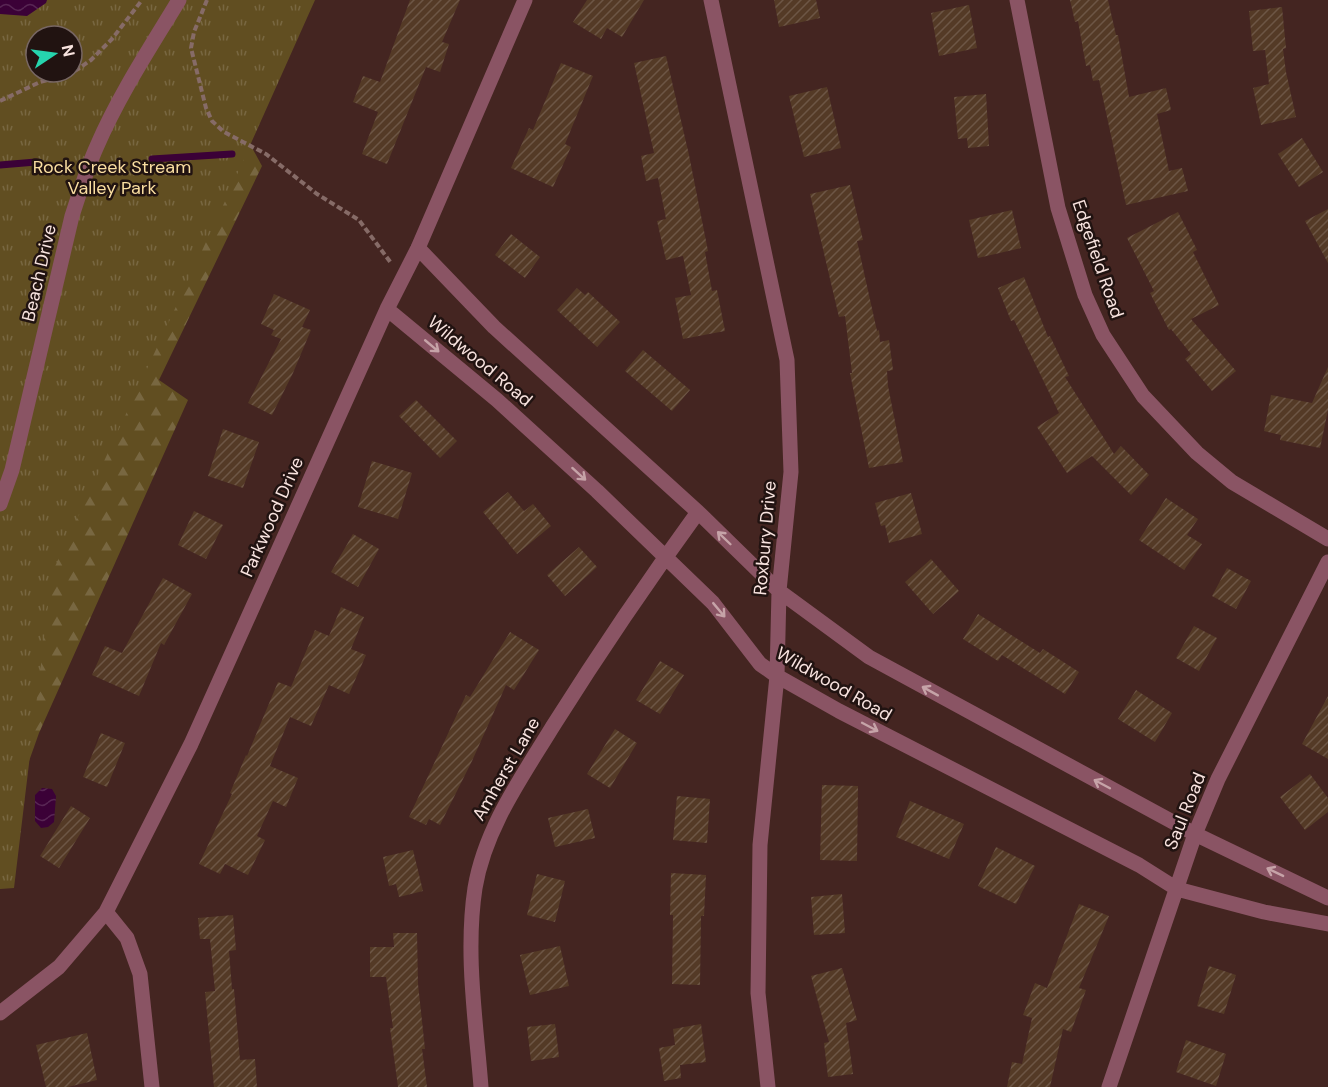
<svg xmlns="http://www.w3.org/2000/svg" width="1328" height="1087" viewBox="0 0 1328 1087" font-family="'DM Sans',sans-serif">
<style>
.forest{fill:url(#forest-firs)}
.park{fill:url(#park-tufts);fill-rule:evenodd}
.water{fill:url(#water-waves)}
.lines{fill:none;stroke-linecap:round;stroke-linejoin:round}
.stream{stroke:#3b0137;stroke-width:7}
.building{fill:url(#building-hatch)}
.path{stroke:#866b67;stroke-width:4;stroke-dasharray:6 3;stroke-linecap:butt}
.minor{stroke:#8a5464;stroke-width:15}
.tertiary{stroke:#8a5464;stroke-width:15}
.oneway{stroke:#c6a3a8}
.labels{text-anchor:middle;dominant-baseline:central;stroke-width:5;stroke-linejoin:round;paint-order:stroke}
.park-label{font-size:18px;fill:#fadea1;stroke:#211311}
.street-label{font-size:18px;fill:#f8e3df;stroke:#211311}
</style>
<defs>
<pattern id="forest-firs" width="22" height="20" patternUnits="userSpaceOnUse" patternTransform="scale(1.5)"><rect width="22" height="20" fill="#614e21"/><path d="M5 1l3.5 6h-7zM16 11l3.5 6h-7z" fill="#786741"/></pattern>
<pattern id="park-tufts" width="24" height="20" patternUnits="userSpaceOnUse" patternTransform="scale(1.5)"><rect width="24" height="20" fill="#614e21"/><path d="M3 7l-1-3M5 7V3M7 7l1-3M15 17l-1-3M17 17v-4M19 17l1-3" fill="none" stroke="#786741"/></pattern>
<pattern id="water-waves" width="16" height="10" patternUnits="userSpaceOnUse" patternTransform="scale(1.5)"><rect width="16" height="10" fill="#3b0137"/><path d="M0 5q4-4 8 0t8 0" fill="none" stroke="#582654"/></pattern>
<pattern id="building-hatch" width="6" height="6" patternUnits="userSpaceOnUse" patternTransform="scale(1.5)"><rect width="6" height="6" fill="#543a26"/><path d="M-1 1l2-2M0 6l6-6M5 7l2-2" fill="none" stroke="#6d5645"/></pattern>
</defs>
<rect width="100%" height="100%" fill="#442521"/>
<path class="forest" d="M244,133L262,166L159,380L188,400L39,733L7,823L0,551Z"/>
<path class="park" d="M0,0H315L227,197L52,573L14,888L0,889ZM36,36H72V72H36Z"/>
<path class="water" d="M0,0H47L46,3L27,16L0,14Z
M42,788L52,789L56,796L54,822L48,827L41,828L35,821V795Z"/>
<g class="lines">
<path class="stream" d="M152,159L232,154
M0,165L36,162"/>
</g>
<path class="building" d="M410,0H460L442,42L449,44L440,72L426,67L387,164L362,154L378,112L353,102L363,76L380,82Z
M587,0H644L622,37L607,28L601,39L573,22Z
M774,0H816L820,18L779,27Z
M1070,0H1108L1116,35H1118L1129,97L1166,88L1171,110L1157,114L1169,171L1182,168L1188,191L1126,205L1099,80L1093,81L1090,65L1086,66L1078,21L1075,22Z
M969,5L977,48L939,56L931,13Z
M1282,7L1286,48L1283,49L1286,72L1296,117L1261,125L1253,88L1269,84L1265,50L1253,51L1249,11Z
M666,56L689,155L708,251L705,252L712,291L717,290L725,331L683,339L675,298L691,295L683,256L666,260L657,221L666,219L658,178L646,181L641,156L654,153L634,63Z
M561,63L593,76L565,144L571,147L553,187L511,168L529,128L533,130Z
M827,87L841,148L804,157L789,96Z
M986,94L989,146L968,148L967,138L958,139L954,97Z
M1302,138L1323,172L1299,187L1278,154Z
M850,185L863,240L857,241L877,331L879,330L880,342L889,340L893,370L887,371L888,386L903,462L869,468L850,373H852L845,316L839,317L810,194Z
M1328,209V263L1305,221Z
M1012,210L1021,248L978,258L969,220Z
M1178,212L1197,250L1193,252L1219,305L1191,319L1236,371L1212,391L1185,359L1191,354L1171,329L1169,330L1150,293L1154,291L1127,238Z
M511,234L540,257L525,278L495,255Z
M1024,277L1048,337L1050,336L1069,376L1065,377L1114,454L1121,446L1149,475L1131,495L1092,456L1067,473L1037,427L1059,413L1014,320L1011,321L998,288Z
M577,288L585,295L588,292L620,322L597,347L557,310Z
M274,294L310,310L302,327L311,330L293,373L272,415L248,403L281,339L271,335L274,330L261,324Z
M643,350L690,390L672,411L625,371Z
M1328,367V410L1320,448L1280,440L1281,435L1264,431L1271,395L1312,403Z
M416,400L457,441L440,458L399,416Z
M223,429L259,442L243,488L208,476Z
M372,461L412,473L398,519L358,507Z
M508,492L524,511L533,504L551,526L517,554L483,512Z
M911,493L922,534L889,543L885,525L881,526L875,503Z
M1166,498L1198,519L1187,535L1202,544L1184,570L1139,540Z
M194,511L223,525L206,559L178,545Z
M353,534L379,549L358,587L331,572Z
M579,547L597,567L565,596L547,575Z
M931,559L959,591L933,614L905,582Z
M1227,568L1251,581L1236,609L1212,596Z
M163,578L192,594L164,645L161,643L139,696L92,675L105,646L122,653Z
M341,607L364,617L351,649L366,655L349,694L329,685L311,726L290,717L270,766L298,778L286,807L273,801L257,836L265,840L248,875L225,864L220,874L199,864L232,794L230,793L246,755L247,756L278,682L291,687L315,630L329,636Z
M978,614L1040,653L1043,649L1079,672L1065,694L1002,655L998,661L963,639Z
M1194,626L1217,638L1199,671L1176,658Z
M510,632L539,650L514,690L506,685L472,761L440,825L429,819L426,825L409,817L466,695L470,697Z
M660,661L684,675L660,714L636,700Z
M1136,690L1172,713L1155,742L1118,719Z
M1328,696V759L1302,744Z
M615,729L637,743L610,788L587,774Z
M101,733L125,743L107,787L83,777Z
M1310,774L1328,798V812L1305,830L1280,797Z
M822,785L858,786L857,861L820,860Z
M677,796L710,799L707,843L673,840Z
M910,801L964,824L949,859L896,837Z
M71,806L90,818L59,868L40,856Z
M588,809L595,838L555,847L548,818Z
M996,847L1035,866L1016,904L978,886Z
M413,850L423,891L399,897L396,884L389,886L383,857Z
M671,873L706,875L704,916H701L700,985L672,984L673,915H670Z
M537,874L565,881L555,922L527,915Z
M842,894L845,933L814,935L811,897Z
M1079,904L1109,916L1079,988L1086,990L1071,1032L1063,1029L1050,1087H1007L1012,1062L1022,1064L1032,1018L1023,1015L1035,983L1047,988Z
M233,915L236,950L229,951L232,989H234L240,1060L255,1059L257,1087H214L205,992L215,991L210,939H200L198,918Z
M393,933H417L418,984L425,1049H422L427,1087H398L390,1028H393L386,977H370V947H394Z
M560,946L569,986L530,995L520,955Z
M1209,966L1236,975L1224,1014L1197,1006Z
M842,968L857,1020L846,1023L853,1074L828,1077L824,1043L829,1042L811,976Z
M555,1024L559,1057L531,1061L527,1027Z
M701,1024L706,1062L680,1065L681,1078L664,1081L659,1048L675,1045L673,1029Z
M87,1033L97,1080L68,1087H46L36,1045Z
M1186,1040L1226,1054L1216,1086L1176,1072Z"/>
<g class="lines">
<path class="path" d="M207,0L194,32L191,48L206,108L212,121L224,132L266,154L317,194L359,220L391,263
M0,101L40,82L69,75L91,60L112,39L142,0"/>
<path class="minor" d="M711,0L787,360L791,472L779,591L777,676L760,845L758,993L768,1087
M1017,0L1058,208L1085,295L1103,335L1143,396L1197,453L1232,482L1328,539
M418,248L494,327L698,512L779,591L869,657L1195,834L1328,898
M387,309L497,400L597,491L713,603L760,664L777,676L839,711L1139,865L1177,889L1264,912L1328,924
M106,912L127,938L140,974L152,1087
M0,1013L59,967L106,912L191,744L387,309L418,248L525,0
M481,1087C476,1022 465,953 475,888C485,828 522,777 553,726C599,653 647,582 698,512
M1109,1087L1195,834L1218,779L1328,562"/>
<path class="tertiary" d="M0,504L12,470L72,216C80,192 87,168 97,146C119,95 150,48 179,0"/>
</g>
<defs><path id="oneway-shaft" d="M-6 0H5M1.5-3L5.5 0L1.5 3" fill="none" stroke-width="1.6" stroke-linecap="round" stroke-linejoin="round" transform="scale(1.5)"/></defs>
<g class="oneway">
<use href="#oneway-shaft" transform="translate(432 346) rotate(40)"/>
<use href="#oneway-shaft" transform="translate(579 474) rotate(42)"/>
<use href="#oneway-shaft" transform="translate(724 538) rotate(-136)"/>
<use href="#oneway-shaft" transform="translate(719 610) rotate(50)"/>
<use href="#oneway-shaft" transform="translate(930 691) rotate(-151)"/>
<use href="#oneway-shaft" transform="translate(870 727) rotate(28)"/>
<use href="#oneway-shaft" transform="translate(1102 784) rotate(-152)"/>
<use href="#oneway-shaft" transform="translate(1275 872) rotate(-154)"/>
</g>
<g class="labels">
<g class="park-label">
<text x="112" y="167">Rock Creek Stream<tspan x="112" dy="21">Valley Park</tspan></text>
</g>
<g class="street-label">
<text transform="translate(1098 259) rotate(71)">Edgefield Road</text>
<text transform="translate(39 273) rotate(-77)">Beach Drive</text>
<text transform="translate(480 361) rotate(40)">Wildwood Road</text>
<text transform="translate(272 517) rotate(-66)">Parkwood Drive</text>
<text transform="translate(765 538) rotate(-85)">Roxbury Drive</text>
<text transform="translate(834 684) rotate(30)">Wildwood Road</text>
<text transform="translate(506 769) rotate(-60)">Amherst Lane</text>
<text transform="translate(1185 811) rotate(-68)">Saul Road</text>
</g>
</g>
<g transform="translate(54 54) rotate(77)"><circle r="28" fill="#211311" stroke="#776663" stroke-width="1.5"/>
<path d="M0-4.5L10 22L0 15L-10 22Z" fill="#26d5ae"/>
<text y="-9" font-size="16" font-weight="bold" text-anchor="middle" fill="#f8e3df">N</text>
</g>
</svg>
